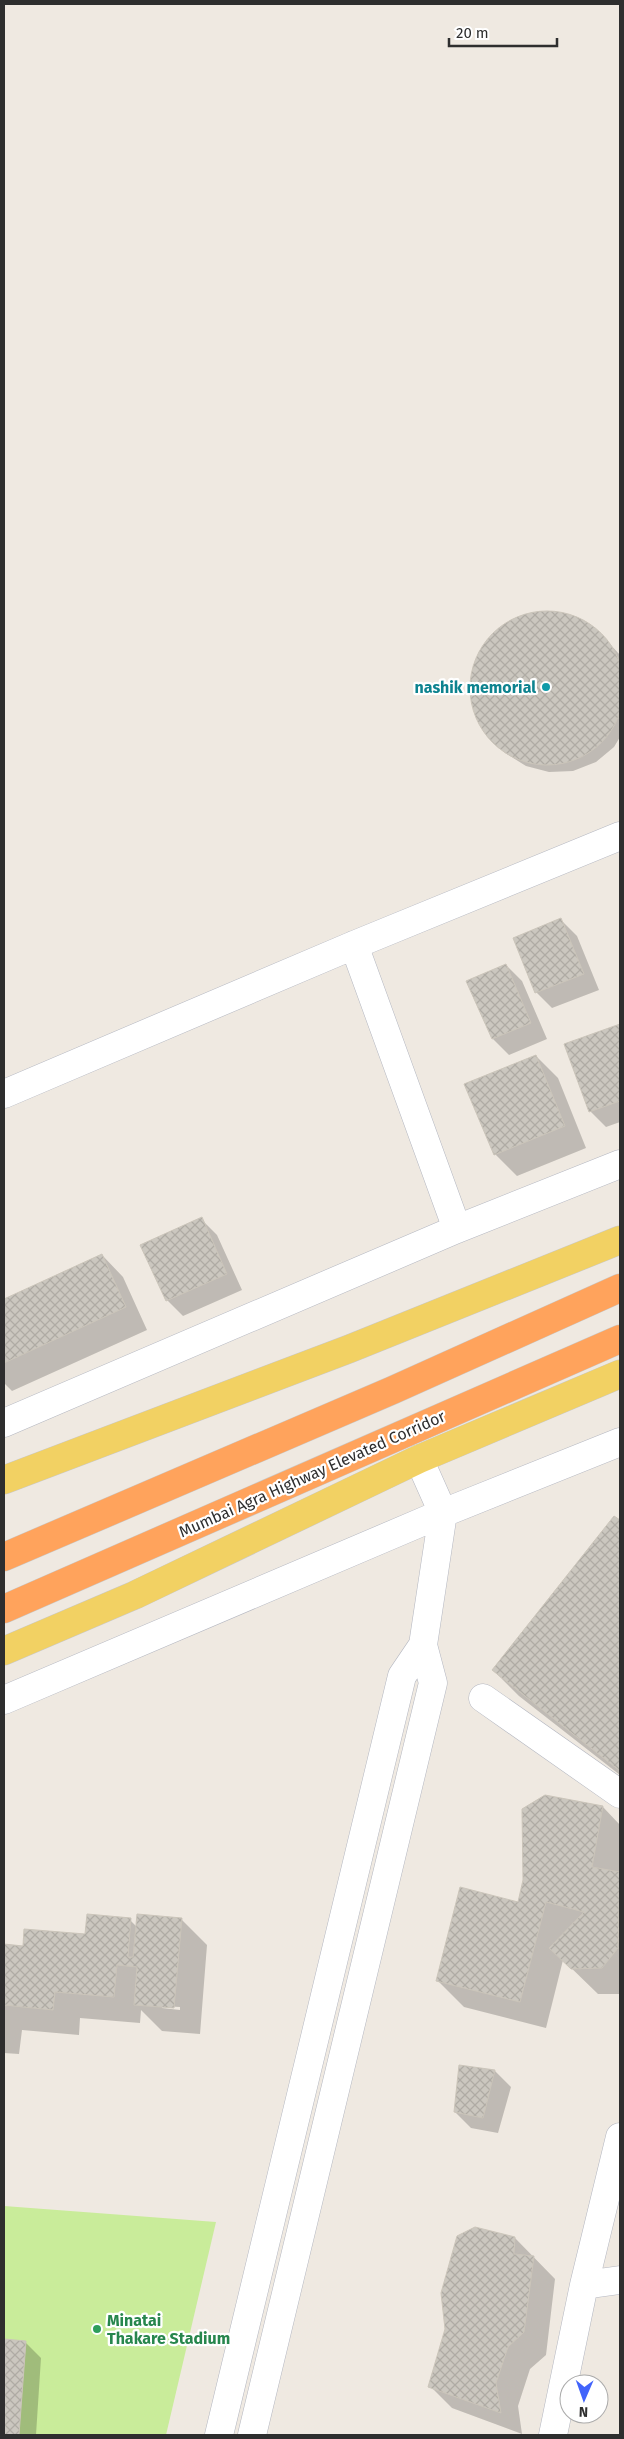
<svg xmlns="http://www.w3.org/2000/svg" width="624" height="2439" viewBox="0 0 624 2439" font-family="'Fira Sans',sans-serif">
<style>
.pitch{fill:#c9ec9a}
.shadow{fill:#0003;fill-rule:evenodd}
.building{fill:url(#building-cross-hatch);stroke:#cbc5ba}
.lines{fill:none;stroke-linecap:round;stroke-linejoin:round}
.minor-casing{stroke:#b4b7c1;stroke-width:29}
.major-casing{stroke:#c9c9c9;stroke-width:29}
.highway-casing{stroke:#c9c9c9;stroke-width:29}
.minor{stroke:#fff;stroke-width:28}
.major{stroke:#f2d163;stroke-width:28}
.highway{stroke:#ffa35c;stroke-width:28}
.culture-dot{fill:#0f9aa8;stroke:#fff;stroke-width:2}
.leisure-dot{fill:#2e9e5b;stroke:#fff;stroke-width:2}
.labels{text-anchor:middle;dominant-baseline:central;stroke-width:4.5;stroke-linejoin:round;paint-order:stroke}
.culture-label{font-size:16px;font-weight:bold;fill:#0d838f;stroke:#fff;text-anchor:end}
.street-label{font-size:16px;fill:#2e2e2e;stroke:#fff}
.leisure-label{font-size:16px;font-weight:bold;fill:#27864d;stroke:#fff;text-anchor:start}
</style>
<defs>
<pattern id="building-cross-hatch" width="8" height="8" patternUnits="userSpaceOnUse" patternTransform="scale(1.25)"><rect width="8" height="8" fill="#cbc7bf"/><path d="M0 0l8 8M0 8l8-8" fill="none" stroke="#afaba4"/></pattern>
</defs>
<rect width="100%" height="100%" fill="#efe9e1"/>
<path class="pitch" d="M4,2206L216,2222L166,2435H4Z"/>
<path class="shadow" d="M548,612L574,616L597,630L620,655V737L614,747L596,762L573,771L549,772L526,766L505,753L481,725L472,700V674L481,649L498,629L521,616Z
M561,920L577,936L599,990L552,1008L536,992Z
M506,965L522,981L547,1039L509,1055L493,1039L468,981Z
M620,1026V1122L606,1127L590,1111L566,1045Z
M536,1056L558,1078L586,1148L517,1176L495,1154Z
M201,1219L217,1235L242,1290L183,1316L167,1300Z
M102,1255L123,1277L147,1330L12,1391L4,1383V1300Z
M615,1518L620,1522V1775L519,1696L493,1670Z
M603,1807L620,1825V1994H598L563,1960L546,2028L464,2007L438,1981L518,1904Z
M181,1919L207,1945L200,2034L162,2031L141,2010L140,2023L80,2018L79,2035L22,2030L19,2054L4,2053V1946L24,1947L86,1935L130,1920L137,1927ZM162,2006L180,2007V2010L162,2008Z
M460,2067L495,2071L511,2087L498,2133L471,2128L455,2112Z
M515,2238L555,2279L546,2355L530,2369L518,2406L522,2434L452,2408L430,2386Z
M4,2340L25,2342L41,2358L36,2435H4Z"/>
<path class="building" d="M470 688a77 77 0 1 1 154 0a77 77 0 1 1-154 0Z
M561,918L584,974L535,993L513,938Z
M506,964L531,1023L492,1039L466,981Z
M620,1024V1101L589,1112L564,1044Z
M536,1055L565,1126L494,1155L464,1084Z
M202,1217L227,1274L166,1301L140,1245Z
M102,1254L126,1307L4,1363V1299Z
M614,1516L620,1520V1771L492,1670Z
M545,1795L603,1806L592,1867L620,1872L618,1948L602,1968L571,1969L549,1948L584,1912L546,1902L520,2002L436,1981L460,1887L518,1902L523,1880L522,1809Z
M87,1914L131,1918L128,1957H133L137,1914L182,1918L174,2008L134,2005L137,1967L117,1965L114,1997L55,1992L53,2010L4,2005V1944L23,1946L24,1929L85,1934Z
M459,2065L495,2070L483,2118L454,2112Z
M475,2227L515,2237L514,2254L534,2256L524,2332L508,2347L496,2383L501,2413L428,2387L445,2329L441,2293L457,2236Z
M4,2339L26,2341L19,2435H4Z"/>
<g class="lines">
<defs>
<path id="minor" d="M354,945L457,1229
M4,1094L354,945L620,836
M4,1423L457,1229L620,1164
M483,1698L620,1794
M4,1700L443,1513L620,1442
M584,2285L620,2280
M219,2435L402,1676L423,1645
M252,2435L433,1683L423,1645L443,1513L419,1459
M553,2435L584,2285L620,2137"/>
<path id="major" d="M4,1480L349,1349L620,1240
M4,1651L135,1595L419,1459L620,1374"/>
<path id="highway" d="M4,1557L393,1390L620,1288
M4,1609L620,1339"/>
</defs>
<use href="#minor" class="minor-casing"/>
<use href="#major" class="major-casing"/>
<use href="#highway" class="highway-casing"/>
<use href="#minor" class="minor"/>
<use href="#major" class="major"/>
<use href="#highway" class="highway"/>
</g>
<circle class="culture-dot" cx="546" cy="687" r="5"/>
<circle class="leisure-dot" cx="97" cy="2329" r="5"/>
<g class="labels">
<g class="culture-label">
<text x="536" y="687">nashik memorial</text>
</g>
<g class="street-label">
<text transform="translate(312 1474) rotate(-24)">Mumbai Agra Highway Elevated Corridor</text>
</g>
<g class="leisure-label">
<text x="107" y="2320">Minatai<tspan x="107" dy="18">Thakare Stadium</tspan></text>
</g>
</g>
<rect width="624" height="2439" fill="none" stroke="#2e2e2e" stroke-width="10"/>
<g transform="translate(584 2399) rotate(182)"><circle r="24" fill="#ffffff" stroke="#ababab"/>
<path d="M0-4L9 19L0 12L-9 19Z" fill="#4264fb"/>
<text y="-8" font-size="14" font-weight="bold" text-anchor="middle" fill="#2e2e2e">N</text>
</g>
<path d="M449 38v8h108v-8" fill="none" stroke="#2e2e2e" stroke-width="2.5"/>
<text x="456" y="38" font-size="15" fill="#2e2e2e" stroke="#ffffff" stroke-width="4" paint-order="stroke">20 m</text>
</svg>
